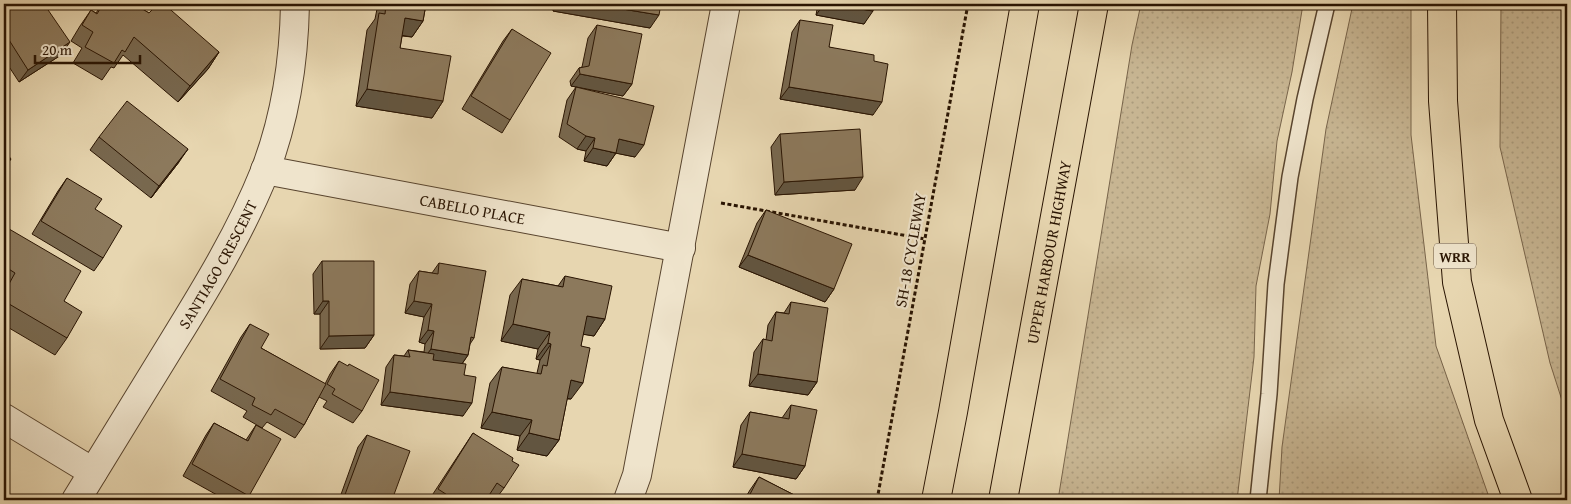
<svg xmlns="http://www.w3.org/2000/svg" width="1571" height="504" viewBox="0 0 1571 504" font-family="'Gentium Book Plus',serif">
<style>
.green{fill:url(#green-dots);stroke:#78644a}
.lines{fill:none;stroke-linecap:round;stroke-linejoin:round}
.lane-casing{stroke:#58442e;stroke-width:18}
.street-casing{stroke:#58442e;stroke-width:30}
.primary-casing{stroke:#291402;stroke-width:30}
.highway-casing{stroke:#291402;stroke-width:30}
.path{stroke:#291402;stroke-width:3;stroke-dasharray:4 2.5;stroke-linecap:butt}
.lane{stroke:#efe4cc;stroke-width:15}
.street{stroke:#efe4cc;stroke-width:28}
.primary{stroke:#e7d6b0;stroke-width:28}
.highway{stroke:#e7d6b0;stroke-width:28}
.wall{fill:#78684f;stroke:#291402}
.shaded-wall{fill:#625540;stroke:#291402}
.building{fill:#8c795c;stroke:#291402}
.labels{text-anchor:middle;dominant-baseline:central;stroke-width:4.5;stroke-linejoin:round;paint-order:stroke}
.shield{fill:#efe4cc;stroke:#64523f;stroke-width:1}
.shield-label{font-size:15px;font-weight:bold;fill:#291402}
.street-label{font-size:16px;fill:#291402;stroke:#efe4cc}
</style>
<defs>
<pattern id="green-dots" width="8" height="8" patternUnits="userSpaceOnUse" patternTransform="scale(1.25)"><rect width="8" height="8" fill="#c7b592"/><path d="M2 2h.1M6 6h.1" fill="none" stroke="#ab9b7c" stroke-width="1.8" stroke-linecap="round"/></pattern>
</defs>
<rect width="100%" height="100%" fill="#e7d6b0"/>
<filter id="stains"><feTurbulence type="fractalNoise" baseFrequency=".004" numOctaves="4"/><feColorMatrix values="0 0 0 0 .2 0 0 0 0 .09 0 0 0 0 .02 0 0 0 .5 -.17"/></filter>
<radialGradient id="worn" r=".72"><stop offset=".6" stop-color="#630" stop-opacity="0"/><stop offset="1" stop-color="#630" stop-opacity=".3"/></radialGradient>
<path class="green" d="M1141,4H1303L1292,72L1277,141L1270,214L1256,286L1254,357L1237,500H1058L1132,45Z
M1353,4H1411V135L1436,346L1490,500H1279L1282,447L1326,129Z
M1501,4H1567V416L1550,363L1500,147Z"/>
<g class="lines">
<defs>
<path id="lane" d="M1258,500L1269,394L1276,284L1290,177L1305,99L1327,4"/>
<g id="street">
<path id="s1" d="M265,170L681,248"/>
<path d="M4,418L93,472"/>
<path id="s2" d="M76,500C108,447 141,395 173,342C207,287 241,231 265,171C285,119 294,60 295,4"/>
<path d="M628,500L637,475L726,4"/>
</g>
<g id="primary">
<path d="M936,500L953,412L1025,4"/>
<path id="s3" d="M1003,500L1094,4"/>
</g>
<path id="highway" d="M1442,4L1443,101L1457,282L1489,420L1518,500"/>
</defs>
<use href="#lane" class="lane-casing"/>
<use href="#street" class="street-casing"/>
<use href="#primary" class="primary-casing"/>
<use href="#highway" class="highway-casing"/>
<path class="path" d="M721,203L925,239
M877,500L968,4"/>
<use href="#lane" class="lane"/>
<use href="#street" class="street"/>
<use href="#primary" class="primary"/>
<use href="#highway" class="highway"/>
</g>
<path class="wall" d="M4,4L61,55L19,82L4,59Z
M102,4H134L149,13L219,52L208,69L178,102L123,55L114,68L111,67L102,80L73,63L82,48L71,41L80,26L91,10L96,13Z
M378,4H426L423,21L412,37L402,36L400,48L443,101L432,118L356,106L367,30L375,19Z
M554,4H661L650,28L553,11Z
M818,4H875L864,24L816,15Z
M800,20L829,47L874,61L873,115L780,99L792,32Z
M597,25L632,84L623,96L582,88L635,157L616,153L607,166L584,161L586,151L577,149L559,137L567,100L576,87L571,86L570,81L579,68L582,67L588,38Z
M512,29L510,120L502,133L462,109L503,41Z
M780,134L855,190L775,195L771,147Z
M99,137L179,162L151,198L90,150Z
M67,178L95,209L103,258L94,271L32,234L58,191Z
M766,210L834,289L825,302L739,267L757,223Z
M4,226L64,301L67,338L55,355L4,325Z
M322,261L374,335L365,348L320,349V314H314L313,274Z
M439,263L474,338L470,344L468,355L462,364L464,375L463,416L381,405L386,367L394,355L404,356L408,350L424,352L425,344L419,342L424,317L405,313L410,284L419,271L432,273Z
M565,276L605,319L594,336L583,334L571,399H567L559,440L547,456L517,450L520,436L481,428L490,383L502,367L537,374V373L540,360L536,359L538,349L501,341L510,295L522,279L558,286Z
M791,302L817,382L808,395L749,386L754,352L763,339L766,340L768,325L776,312L784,313Z
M250,324L261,348L325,384L330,374L339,361L362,411L353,423L323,407L327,401L319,397L304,425L295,438L267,422L262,428L243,417L247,411L211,391L241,337Z
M791,405L805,466L796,479L733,467L741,425L750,412L782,418Z
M214,423L246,440L256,425L249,496L246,500H226L183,476L206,435Z
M473,433L512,461L504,488L495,500L489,496L486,500H429Z
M367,435L392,500H339L358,447Z
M759,477L804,500H744L750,490Z"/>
<path class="shaded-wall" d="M185,4H223L219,9Z
M558,4H592L659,15L650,28L553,11Z
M824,4H831L873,11L864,24L816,15Z
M405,18L423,21L412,37L394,34Z
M70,42L61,55L19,82L28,70Z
M219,52L208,69L178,102L190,86Z
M580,74L632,84L623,96L571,86Z
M789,87L882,102L873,115L780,99Z
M367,89L443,101L432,118L356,106Z
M586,136L595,138L586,151L577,149Z
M619,139L644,145L635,157L610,152Z
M593,148L616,153L607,166L584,161Z
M188,149L179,162L151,198L159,186Z
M11,159L4,170V165Z
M863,177L855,190L775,195L784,182Z
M748,255L834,289L825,302L739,267Z
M323,301H329L320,314H314Z
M414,301L432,304L424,317L405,313Z
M587,316L605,319L594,336L575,333Z
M513,324L550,332L538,349L501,341Z
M428,330L434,331L425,344L419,342Z
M374,335L365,348L320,349L329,336Z
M548,343L551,344L540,360L536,359Z
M431,349L468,355L459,368L422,361Z
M758,374L817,382L808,395L749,386Z
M571,380L583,383L571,399L559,397Z
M390,392L472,403L463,416L381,405Z
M492,412L532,420L520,436L481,428Z
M529,433L559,440L547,456L517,450Z
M742,454L805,466L796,479L733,467Z"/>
<path class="building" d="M4,4H44L70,42L28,70L4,32Z
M103,4H134L149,13L158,4H164L219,52L190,86L134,37L125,52L122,50L114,63L85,47L93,32L82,25L91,10L97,14Z
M386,4H426L423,21L405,18L400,48L451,56L443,101L367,89L379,13L385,14Z
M592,4H661L659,15Z
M831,4H875L873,11Z
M800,20L833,25L829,47L874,55V61L888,64L882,102L789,87Z
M597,25L642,34L632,84L580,74L579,68L589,66Z
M512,29L551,53L510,120L471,96Z
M576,87L654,106L644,145L619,139L616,153L593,148L595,138L586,136L567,124Z
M127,101L188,149L159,186L99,137Z
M860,129L863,177L784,182L780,134Z
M4,150L11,159L4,165Z
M67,178L102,199L95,209L122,226L103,258L41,221Z
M766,210L852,244L834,289L748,255Z
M4,226L81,271L64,301L82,312L67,338L4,301V293L15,273L4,266Z
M322,261H374V335L329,336V301H323Z
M439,263L486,271L474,338L471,337L468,355L431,349L434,331L428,330L432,304L414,301L419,271L438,274Z
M565,276L612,286L605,319L587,316L581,346L590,348L583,383L571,380L559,440L529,433L532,420L492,412L502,367L541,374L543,365L547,366L551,344L548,343L550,332L513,324L522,279L563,287Z
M791,302L828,308L817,382L758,374L763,339L772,341L776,312L789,314Z
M250,324L269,334L261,348L326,384L304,425L275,409L271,415L252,405L255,398L220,379Z
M408,350L434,354L433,360L466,364L464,375L476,377L472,403L390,392L394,355L410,357Z
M339,361L348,366L349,364L379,380L362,411L332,394L335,389L327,384Z
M791,405L817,410L805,466L742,454L750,412L789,419Z
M214,423L248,441L256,425L281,439L249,496L192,464Z
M473,433L513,458L512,461L519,465L504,488L497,483L486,500H455L438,489Z
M367,435L410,451L392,500H343Z
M759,477L804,500H747Z"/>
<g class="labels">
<rect class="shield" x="1434" y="243.5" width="42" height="25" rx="4"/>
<g class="shield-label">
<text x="1455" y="256">WRR</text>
</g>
<g class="street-label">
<text stroke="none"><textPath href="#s1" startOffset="211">CABELLO PLACE</textPath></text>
<text transform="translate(910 250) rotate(-80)">SH-18 CYCLEWAY</text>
<text stroke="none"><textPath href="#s3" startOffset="252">UPPER HARBOUR HIGHWAY</textPath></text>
<text stroke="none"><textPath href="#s2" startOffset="275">SANTIAGO CRESCENT</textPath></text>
</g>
</g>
<rect width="1571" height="504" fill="none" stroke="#e7d6b0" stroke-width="20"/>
<rect x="5" y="5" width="1561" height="494" fill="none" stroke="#291402" stroke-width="2.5"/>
<rect x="10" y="10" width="1551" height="484" fill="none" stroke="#291402"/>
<path d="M35 55v8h105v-8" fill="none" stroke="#291402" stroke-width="2.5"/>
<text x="42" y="55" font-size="15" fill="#291402" stroke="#efe4cc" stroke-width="4" paint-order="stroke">20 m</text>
<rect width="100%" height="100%" filter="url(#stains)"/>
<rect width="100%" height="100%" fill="url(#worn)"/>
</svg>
